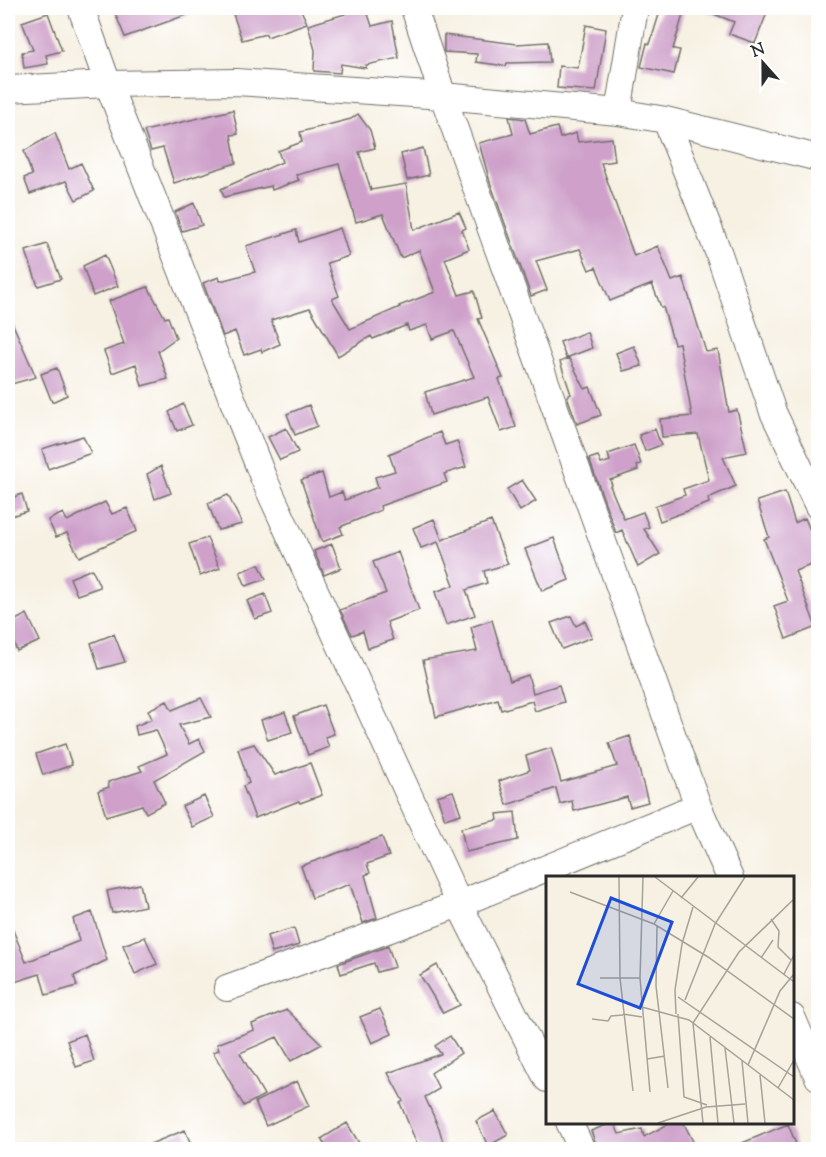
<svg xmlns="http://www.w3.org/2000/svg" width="826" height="1157" viewBox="0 0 826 1157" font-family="'Sorts Mill Goudy',serif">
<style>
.building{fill:#cea0ca}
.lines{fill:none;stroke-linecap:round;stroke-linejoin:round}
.street-casing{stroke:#72706b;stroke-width:28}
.street{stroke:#fff;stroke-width:26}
.inset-road{fill:none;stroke:#a5a299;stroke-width:1.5}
.view{fill:#1d4ed8;fill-opacity:0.15;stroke:#1d4ed8;stroke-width:3}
.inset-edge{fill:none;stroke:#2b2b2b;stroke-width:3}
</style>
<rect width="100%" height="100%" fill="#fff"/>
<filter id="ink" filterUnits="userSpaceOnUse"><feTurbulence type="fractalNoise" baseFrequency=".0167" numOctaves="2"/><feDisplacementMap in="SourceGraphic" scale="12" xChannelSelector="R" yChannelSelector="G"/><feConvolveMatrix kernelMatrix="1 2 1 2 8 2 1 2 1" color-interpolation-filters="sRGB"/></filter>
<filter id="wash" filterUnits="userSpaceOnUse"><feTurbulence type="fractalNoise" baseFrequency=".008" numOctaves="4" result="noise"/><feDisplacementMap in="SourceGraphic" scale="24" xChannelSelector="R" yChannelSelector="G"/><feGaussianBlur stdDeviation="1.35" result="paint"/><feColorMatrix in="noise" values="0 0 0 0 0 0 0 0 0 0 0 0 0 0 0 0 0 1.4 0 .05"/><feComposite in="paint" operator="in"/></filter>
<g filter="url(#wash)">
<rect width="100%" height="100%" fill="#f7f1e3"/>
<g id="blocks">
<path class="building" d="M113,8H200V10L125,37Z
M241,8H300L307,23L267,37L266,34L242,40L232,11Z
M343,8H366L372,26L392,21L399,58L366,65V68L341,64L340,73L314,71L315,50L308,25L345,14Z
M661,8H685L673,49L680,50L674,74L641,67L647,43L650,44Z
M699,8H769L755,43L729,34L734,22Z
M48,13L62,51L46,55L48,64L24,68L22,52L33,50L22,22Z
M586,25L606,29L596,91L557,88L559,66L578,68Z
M444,35L517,44L548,42L550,62L507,63L506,66L476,62L477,54L444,52Z
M233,110L238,134L231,135L236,163L174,183L163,148L151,151L144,131Z
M358,114L370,130L375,148L359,152L371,190L406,184L414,230L459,212L466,228L462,230L469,249L445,259L459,295L474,291L482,318L478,319L503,378L499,379L516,427L501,432L488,397L431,415L425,392L474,377L454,331L432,339L427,325L409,331L407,325L373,339L371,336L338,356L310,308L271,320L280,344L262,352L261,349L244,355L235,331L223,336L203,283L219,277L220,281L255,272L246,246L296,230L299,242L340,228L349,256L327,263L339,296L332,299L350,329L400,307L399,306L435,292L419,250L401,258L383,214L356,222L339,164L296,175L299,180L272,190L271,186L224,197L221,189L282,162L278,151L302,142L300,132L351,119Z
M509,117L525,119L530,134L557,127L560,138L576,133L578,142L612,138L615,161L601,163L634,256L658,246L672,281L683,277L706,352L718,350L729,412L737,410L747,452L723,457L736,486L708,498L709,503L660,521L655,506L685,495L683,489L709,480L698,434L662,437L660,419L692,416L679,343L674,344L663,307H661L652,284L610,301L596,267L589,270L580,249L536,261L547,290L531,296L490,182L479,143L513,134Z
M55,133L69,169L81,163L94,191L76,200L66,181L30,194L24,178L32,175L24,151Z
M423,148L429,175L407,180L401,154Z
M194,203L202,225L182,231L175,212Z
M47,244L61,279L38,286L26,251Z
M105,255L118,286L93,296L83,266Z
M148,287L165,318L168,317L176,338L158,351L168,379L142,386L136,364L112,373L104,351L124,344L109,301Z
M8,313L36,377L8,385Z
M587,332L592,348L566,358L560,342Z
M634,346L642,366L623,371L616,353Z
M569,358L585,389L590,387L601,415L577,424L567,396L571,394L560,362Z
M57,368L67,395L52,402L41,374Z
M183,404L192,425L177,431L169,412Z
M309,405L317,426L295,435L287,414Z
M286,428L298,452L280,460L268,437Z
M655,429L661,445L645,451L639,435Z
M440,432L445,445L457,441L466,467L444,474L447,482L380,506L381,510L340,527L343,534L322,542L301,480L322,473L329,497L342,492L345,500L378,487L375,477L395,471L389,454Z
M83,436L91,453L48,469L42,449Z
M634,445L641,464L637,465L638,470L610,480L612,485L610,486L624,519L643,512L649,527L644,529L660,554L638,567L622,530L616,533L589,459L598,456L601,464L610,461L608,454Z
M161,466L171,493L155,499L147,474Z
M522,480L536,501L520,511L507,489Z
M785,492L795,523L805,518L819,552V562L795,571L816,627L786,639L774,606L788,601L764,539L769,537L757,501Z
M22,494L27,511L8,517V499Z
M228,495L242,524L218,530L208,503Z
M105,502L112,514L127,508L137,531L79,557L67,533L56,537L48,520L63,513L67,521Z
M434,519L442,540L491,521L508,564L484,571L487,583L466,590L475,615L446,625L435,592L454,585L438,542L421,548L413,528Z
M207,538L220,568L200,576L189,544Z
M554,538L569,580L542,591L525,549Z
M332,544L341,568L324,575L314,551Z
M398,552L419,610L387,622L393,640L368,648L363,631L352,635L340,610L386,593L373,562Z
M259,564L266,579L246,586L240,572Z
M92,569L100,587L77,595L70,578Z
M265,594L272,613L255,619L247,601Z
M27,614L40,641L17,651L8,629V624Z
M571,616L576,626L585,621L592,637L562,649L551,623Z
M492,620L510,681L528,675L533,693L559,685L564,702L535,711L532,701L501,710L498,699L436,717L423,660L477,651L471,627Z
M114,634L125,662L99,669L91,643Z
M201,698L211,717L179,725L189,744L199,739L205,751L154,780L165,803L146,813L142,805L106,816L98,791L109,787L108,782L142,771L139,766L167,754L156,730L137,735L135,726L152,719L148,710L167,701L172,710Z
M323,705L334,734L325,737L329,747L308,755L294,716Z
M285,712L292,732L268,740L261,720Z
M630,736L648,802L630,807L627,797L574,811L572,801L560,804L556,788L507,805L499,781L530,770L526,756L551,748L561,782L617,766L609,743Z
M65,744L72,765L43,775L36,754Z
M254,744L275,775L310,763L322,795L300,803L299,801L255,818L243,786L249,783L238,749Z
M453,791L461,814L445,819L437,796Z
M204,796L214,817L192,827L182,806Z
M515,812L518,840L466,852L461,828L498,820L497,814Z
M382,837L389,856L367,864L370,873L365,875L377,918L363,923L350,884L312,898L301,866Z
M140,884L145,906L112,913L107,891Z
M92,912L107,960L74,976L77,986L46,995L40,974L8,984V918L26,962L79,941L73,919Z
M294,928L299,945L272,953L267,936Z
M145,937L157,964L135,974L123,945Z
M388,946L395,967L377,972L374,963L341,974L338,964Z
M437,965L460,1005L443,1013L420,975Z
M380,1009L392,1034L372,1043L360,1017Z
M287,1010L322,1044L291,1061L277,1037L240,1053L264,1095L244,1106L213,1052L219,1050L217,1044L254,1030L252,1024Z
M85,1034L94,1061L76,1067L67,1041Z
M450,1036L461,1053L431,1073L439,1089L425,1097L439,1128L445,1149H419L400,1103L403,1101L388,1073L441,1054L435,1046Z
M297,1081L309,1106L266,1126L255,1102Z
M495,1111L508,1135L488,1146L476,1121Z
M614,1122L619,1134L642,1129L644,1137L672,1122H683L697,1149H618L616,1144L598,1149L591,1131Z
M347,1123L359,1143L348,1149H327L321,1139Z
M788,1124L798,1149H728Z
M185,1130L193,1149H138Z"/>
</g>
</g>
<g filter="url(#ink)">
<use href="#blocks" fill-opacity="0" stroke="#72706b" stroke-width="1.5"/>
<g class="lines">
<defs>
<path id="street" d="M81,8L108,84L263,477L459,904L547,1079
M414,8L443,96L698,806L730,878
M8,89L108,84L236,82L443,96L618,112L666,120L818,158
M618,112L635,8
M666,120L719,254L773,412L818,506
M227,988L459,904L698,806
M792,1017L818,1077
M569,1122L582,1150"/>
</defs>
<use href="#street" class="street-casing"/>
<use href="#street" class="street"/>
</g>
</g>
<g transform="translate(546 876)">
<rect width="248" height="248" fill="#f7f1e3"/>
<path class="inset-road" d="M73,1L74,102L87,215M97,1L94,102L104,216M109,1L248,106M24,16L108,48L162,81L248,143M135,22L152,1M225,43L233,55L232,71L245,84M108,48L127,15M111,50L110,110L122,212M215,82L227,64M238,98L248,79M54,102H94M132,121L248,201M139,124L169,48L199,1M96,131L143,144L248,224M77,138L96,141M130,138L129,114L136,68L147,31M132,138L138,221L161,229M46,143L62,145L65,140L77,139M164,161L172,247M179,172L188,247M101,183L119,180M196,185L202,247M202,189L234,115L248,98M214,199L219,247M232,212L248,184M112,247L160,231L199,228M157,247L147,147L193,76L248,23"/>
<path class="view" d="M65,22L126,46L94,132L32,108Z"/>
<rect width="248" height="248" class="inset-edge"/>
</g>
<rect width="826" height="1157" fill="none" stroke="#fff" stroke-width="30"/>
<g transform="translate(763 63) rotate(339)" stroke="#ffffff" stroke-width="4.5" paint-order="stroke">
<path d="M0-4.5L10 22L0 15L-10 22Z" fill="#2b2b2b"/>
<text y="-9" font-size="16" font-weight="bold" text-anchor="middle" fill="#2b2b2b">N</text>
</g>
</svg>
